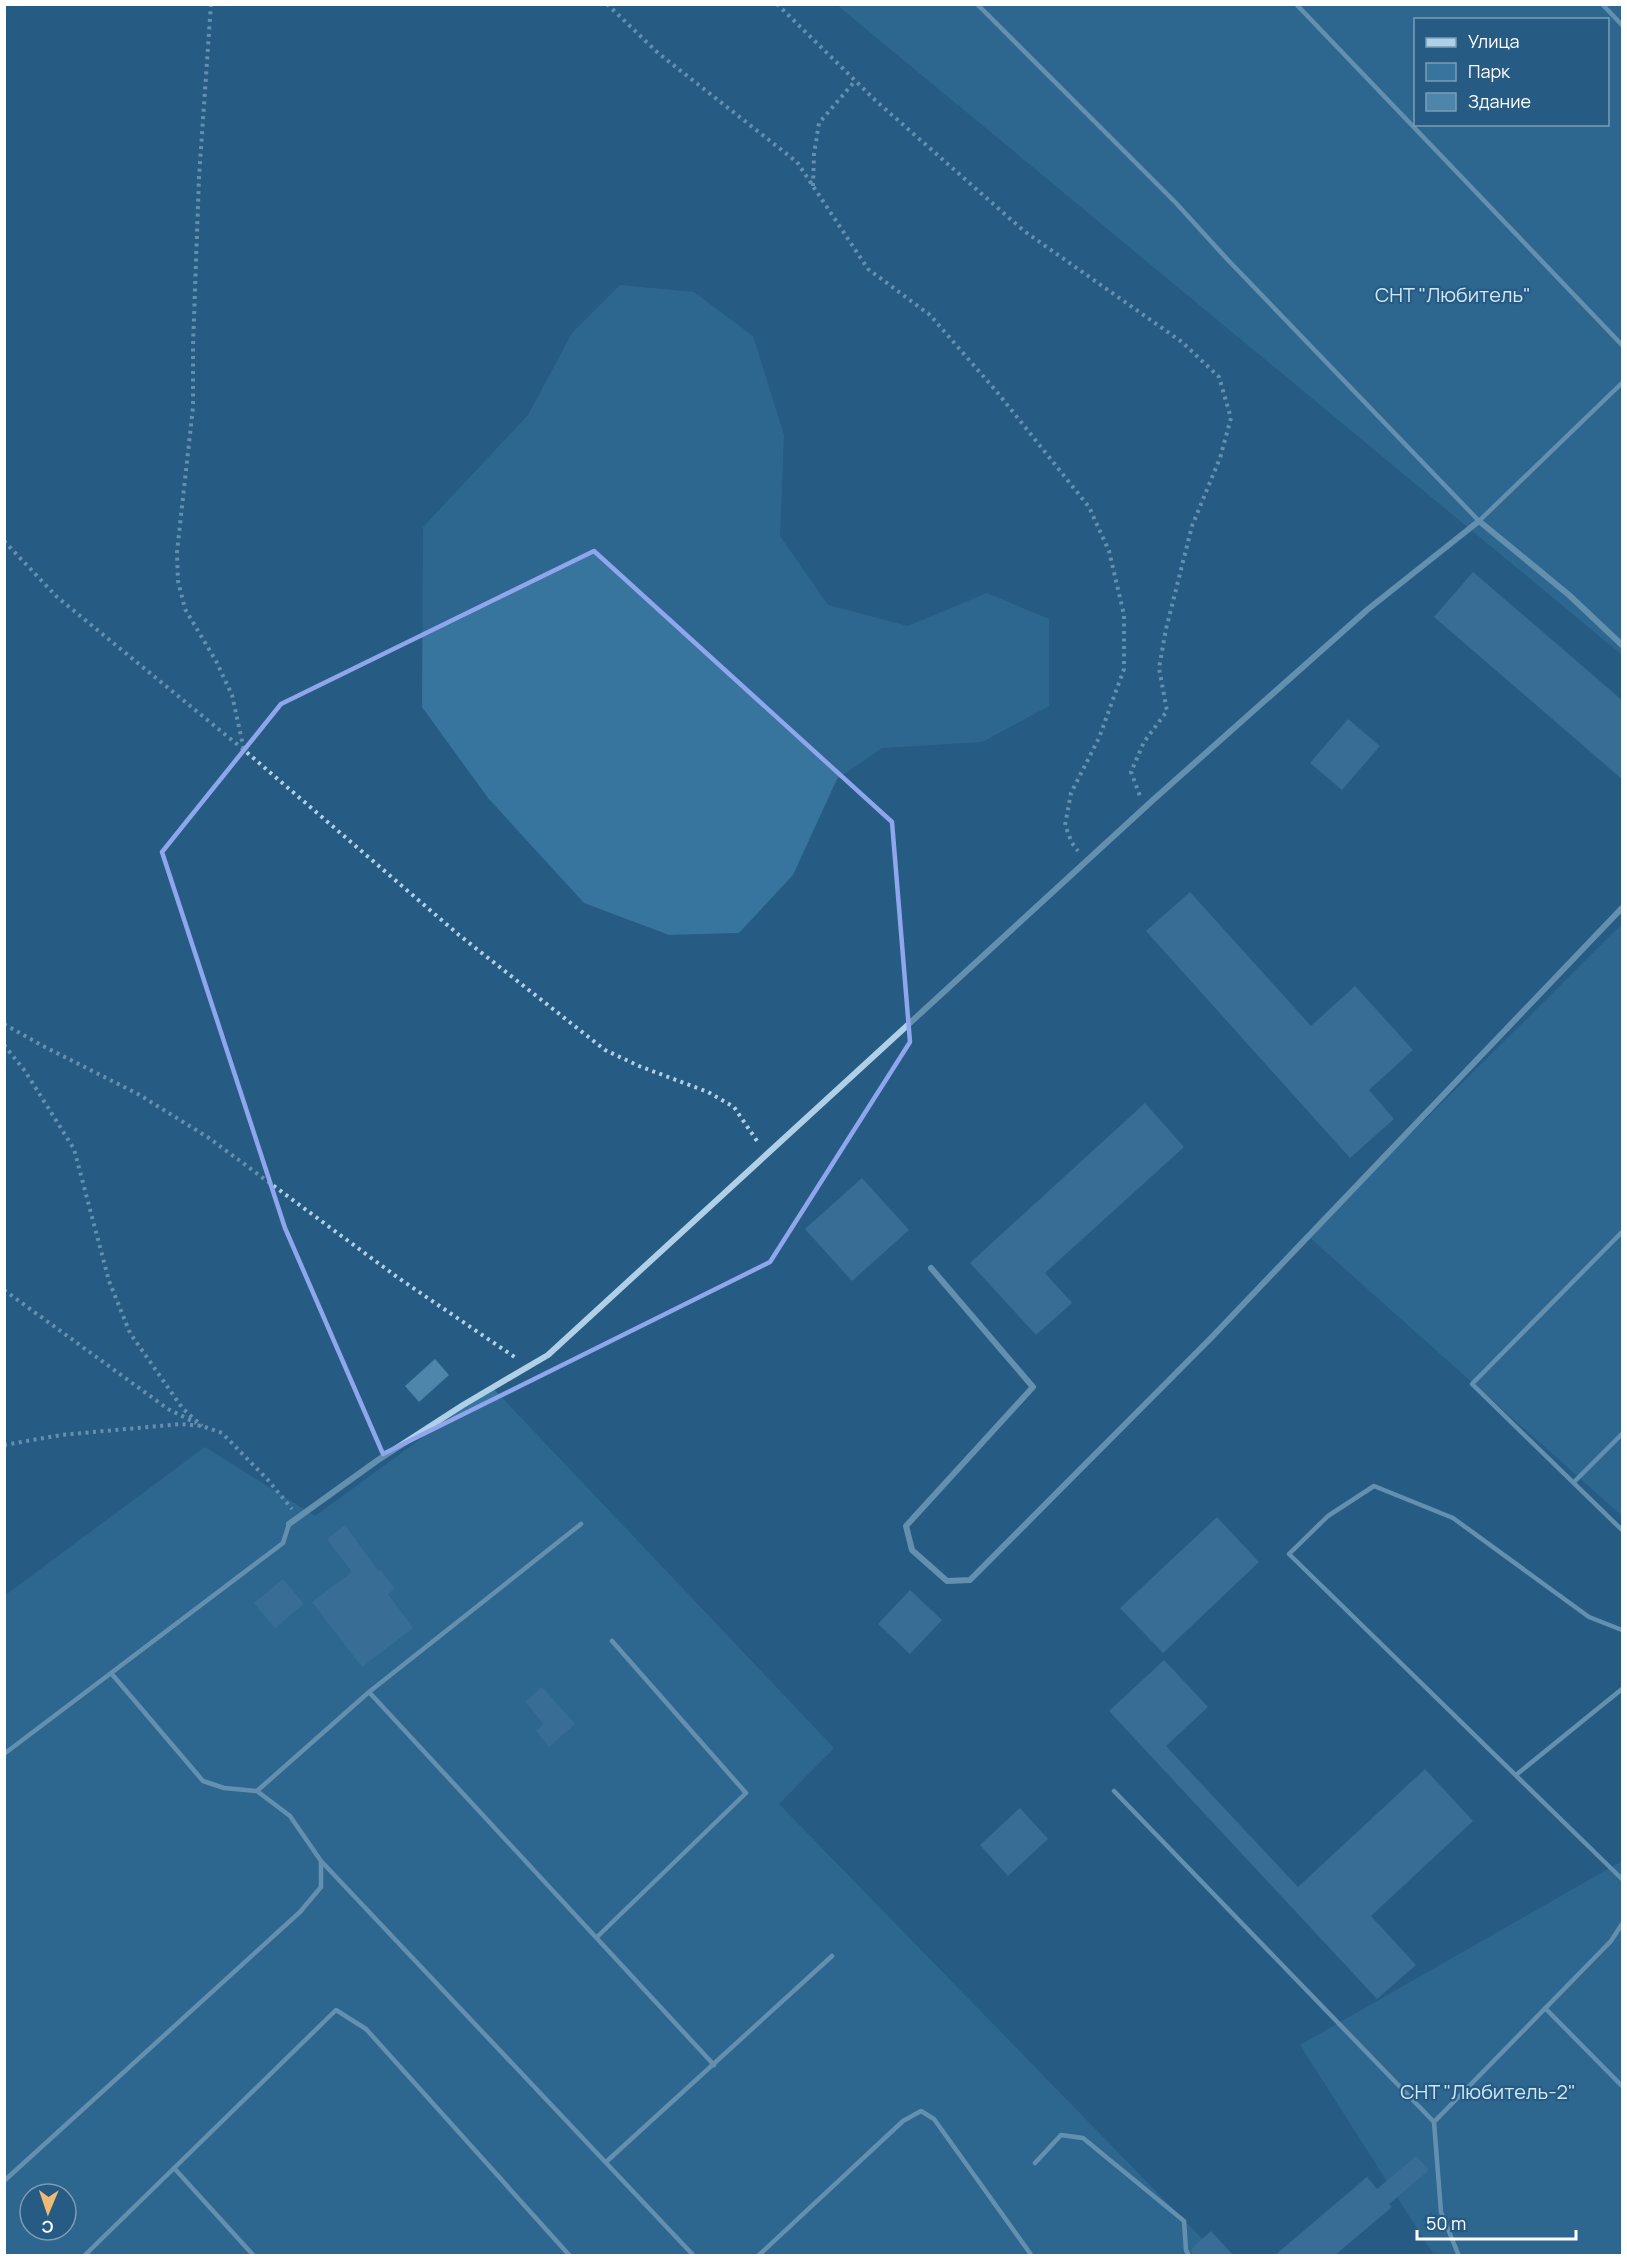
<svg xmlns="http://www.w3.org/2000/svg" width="1627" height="2260" viewBox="0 0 1627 2260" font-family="Manrope,sans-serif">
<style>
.green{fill:#37749e;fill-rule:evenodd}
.building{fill:#4e85ab}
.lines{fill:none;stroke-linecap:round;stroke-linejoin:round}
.path{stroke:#afd0e7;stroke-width:4;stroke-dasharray:3 4.5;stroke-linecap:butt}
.service{stroke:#afd0e7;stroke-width:4.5}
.minor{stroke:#afd0e7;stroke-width:6}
.marked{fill:none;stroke:#8ea6ec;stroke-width:4.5;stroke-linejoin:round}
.labels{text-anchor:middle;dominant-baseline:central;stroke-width:4.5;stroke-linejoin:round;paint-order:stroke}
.park-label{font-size:20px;fill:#d2e7f6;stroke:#265b83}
</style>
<rect width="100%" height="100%" fill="#265b83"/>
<path class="green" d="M837,5H1622V655ZM1416,20H1608V124H1416Z
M620,285L694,292L753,336L784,435L780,536L828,605L908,626L987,593L1049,619V706L982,742L882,748L837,779L793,875L739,933L669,935L584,903L488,798L422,707L423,527L528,415L572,333Z
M1622,924V1516L1308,1236Z
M492,1387L834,1748L779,1804L1218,2255H5L4,1596L205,1447L315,1516ZM30,2194H66V2230H30Z
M1622,1861V2255H1434L1300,2045Z"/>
<path class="building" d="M1473,572L1623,701V780L1434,617Z
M1348,719L1380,746L1342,790L1310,763Z
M1190,892L1311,1026L1355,986L1413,1050L1369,1090L1394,1119L1350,1158L1146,931Z
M1145,1103L1184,1147L1045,1273L1072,1303L1036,1335L970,1263Z
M862,1178L909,1230L852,1281L805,1229Z
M435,1359L449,1375L419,1402L405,1386Z
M1217,1517L1259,1562L1163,1653L1120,1608Z
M345,1525L378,1571L380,1570L395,1588L388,1594L413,1628L362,1667L312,1602L352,1572L327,1539Z
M283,1579L304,1604L275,1628L254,1603Z
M910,1590L942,1620L910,1654L878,1624Z
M1164,1660L1208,1707L1166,1746L1298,1887L1425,1769L1473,1821L1371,1916L1416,1965L1377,1999L1109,1711Z
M542,1687L575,1724L549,1747L536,1731L544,1724L525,1702Z
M1020,1808L1048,1839L1008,1876L980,1845Z
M1416,2156L1429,2170L1389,2204L1392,2207L1334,2256H1274L1367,2177L1377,2189Z
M1211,2231L1234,2256H1193L1191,2249Z"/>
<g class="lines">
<path class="path" d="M211,4L199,177L193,346V407L177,552L178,581L185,609L216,661L232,695L244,750
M607,4L658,53L797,162L868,269L930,315L997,392L1089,507L1109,551L1124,615V669L1099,738L1071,793L1065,825L1072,843L1078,851
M777,4L875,100L1024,231L1182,342L1219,377L1231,418L1220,458L1192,526L1166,629L1159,668L1167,711L1144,742L1131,772L1140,796
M813,186L814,154L819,123L855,81
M4,541L57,597L244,750L459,935L605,1050L639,1066L708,1092L734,1107L759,1144
M4,1024L41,1045L138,1094L209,1138L397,1277L516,1358
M4,1045L25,1071L74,1149L109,1281L130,1333L183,1409L202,1426
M4,1290L168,1409L196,1423
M4,1445L61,1435L181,1424L202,1426L222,1433L268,1480L292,1509"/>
<path class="service" d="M977,4L1176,203L1227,259L1479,521L1622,383
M1296,4L1622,345
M1602,4L1622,25
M1622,1232L1472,1384L1622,1530
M1574,1482L1622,1434
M1622,1630L1589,1617L1453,1518L1374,1486L1328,1516L1289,1554L1622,1879
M369,1692L714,2065
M4,1754L283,1543L289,1524
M1516,1775L1622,1689
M257,1791L369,1692L581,1524
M1114,1791L1434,2122L1441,2212L1459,2256
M321,1861L694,2256
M597,1937L746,1793L612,1641
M1545,2008L1622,2086
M1434,2122L1611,1941L1622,1924
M606,2162L832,1956
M1035,2163L1061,2135L1083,2138L1184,2221L1186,2250L1189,2256
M174,2168L254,2256
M4,2181L300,1912L321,1887V1861L290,1816L257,1791L224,1788L203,1781L111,1673
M84,2256L336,2010L366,2029L570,2256
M758,2256L903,2121L921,2111L934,2119L1032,2256"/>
<path class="minor" d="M931,1268L1033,1387L906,1526L912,1550L947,1581L970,1580L1210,1339L1622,908
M289,1524L378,1460L463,1405L548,1355L1153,800L1367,610L1479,521L1569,595L1622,645"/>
</g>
<path d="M0 0H1627V2260H0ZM594,551L892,822L910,1042L770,1262L383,1454L285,1228L162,852L281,704Z" fill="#265b83" fill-opacity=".55" fill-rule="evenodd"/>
<path class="marked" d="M594,551L892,822L910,1042L770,1262L383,1454L285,1228L162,852L281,704Z"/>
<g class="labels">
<g class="park-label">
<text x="1453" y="294">СНТ "Любитель"</text>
<text x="1488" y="2091">СНТ "Любитель-2"</text>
</g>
</g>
<rect width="1627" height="2260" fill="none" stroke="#ffffff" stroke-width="12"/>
<rect x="1414" y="18" width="195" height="108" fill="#265b83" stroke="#7d9db5" stroke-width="1.5"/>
<rect x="1426" y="38" width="30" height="9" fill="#afd0e7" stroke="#7d9db5" stroke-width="1.5"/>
<text x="1468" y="48" font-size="18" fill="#ffffff">Улица</text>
<rect x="1426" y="63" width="30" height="18" fill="#37749e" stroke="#7d9db5" stroke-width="1.5"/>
<text x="1468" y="78" font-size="18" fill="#ffffff">Парк</text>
<rect x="1426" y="93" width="30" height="18" fill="#4e85ab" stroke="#7d9db5" stroke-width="1.5"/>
<text x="1468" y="108" font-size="18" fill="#ffffff">Здание</text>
<g transform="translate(48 2212) rotate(182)"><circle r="28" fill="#265b83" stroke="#7d9db5" stroke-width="1.5"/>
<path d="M0-4.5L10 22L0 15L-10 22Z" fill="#f0ba74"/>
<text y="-9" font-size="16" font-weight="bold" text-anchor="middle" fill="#ffffff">С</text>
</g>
<path d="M1417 2230v9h159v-9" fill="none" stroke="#ffffff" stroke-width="3"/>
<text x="1426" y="2230" font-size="18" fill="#ffffff" stroke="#265b83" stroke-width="4.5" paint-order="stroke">50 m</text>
</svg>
